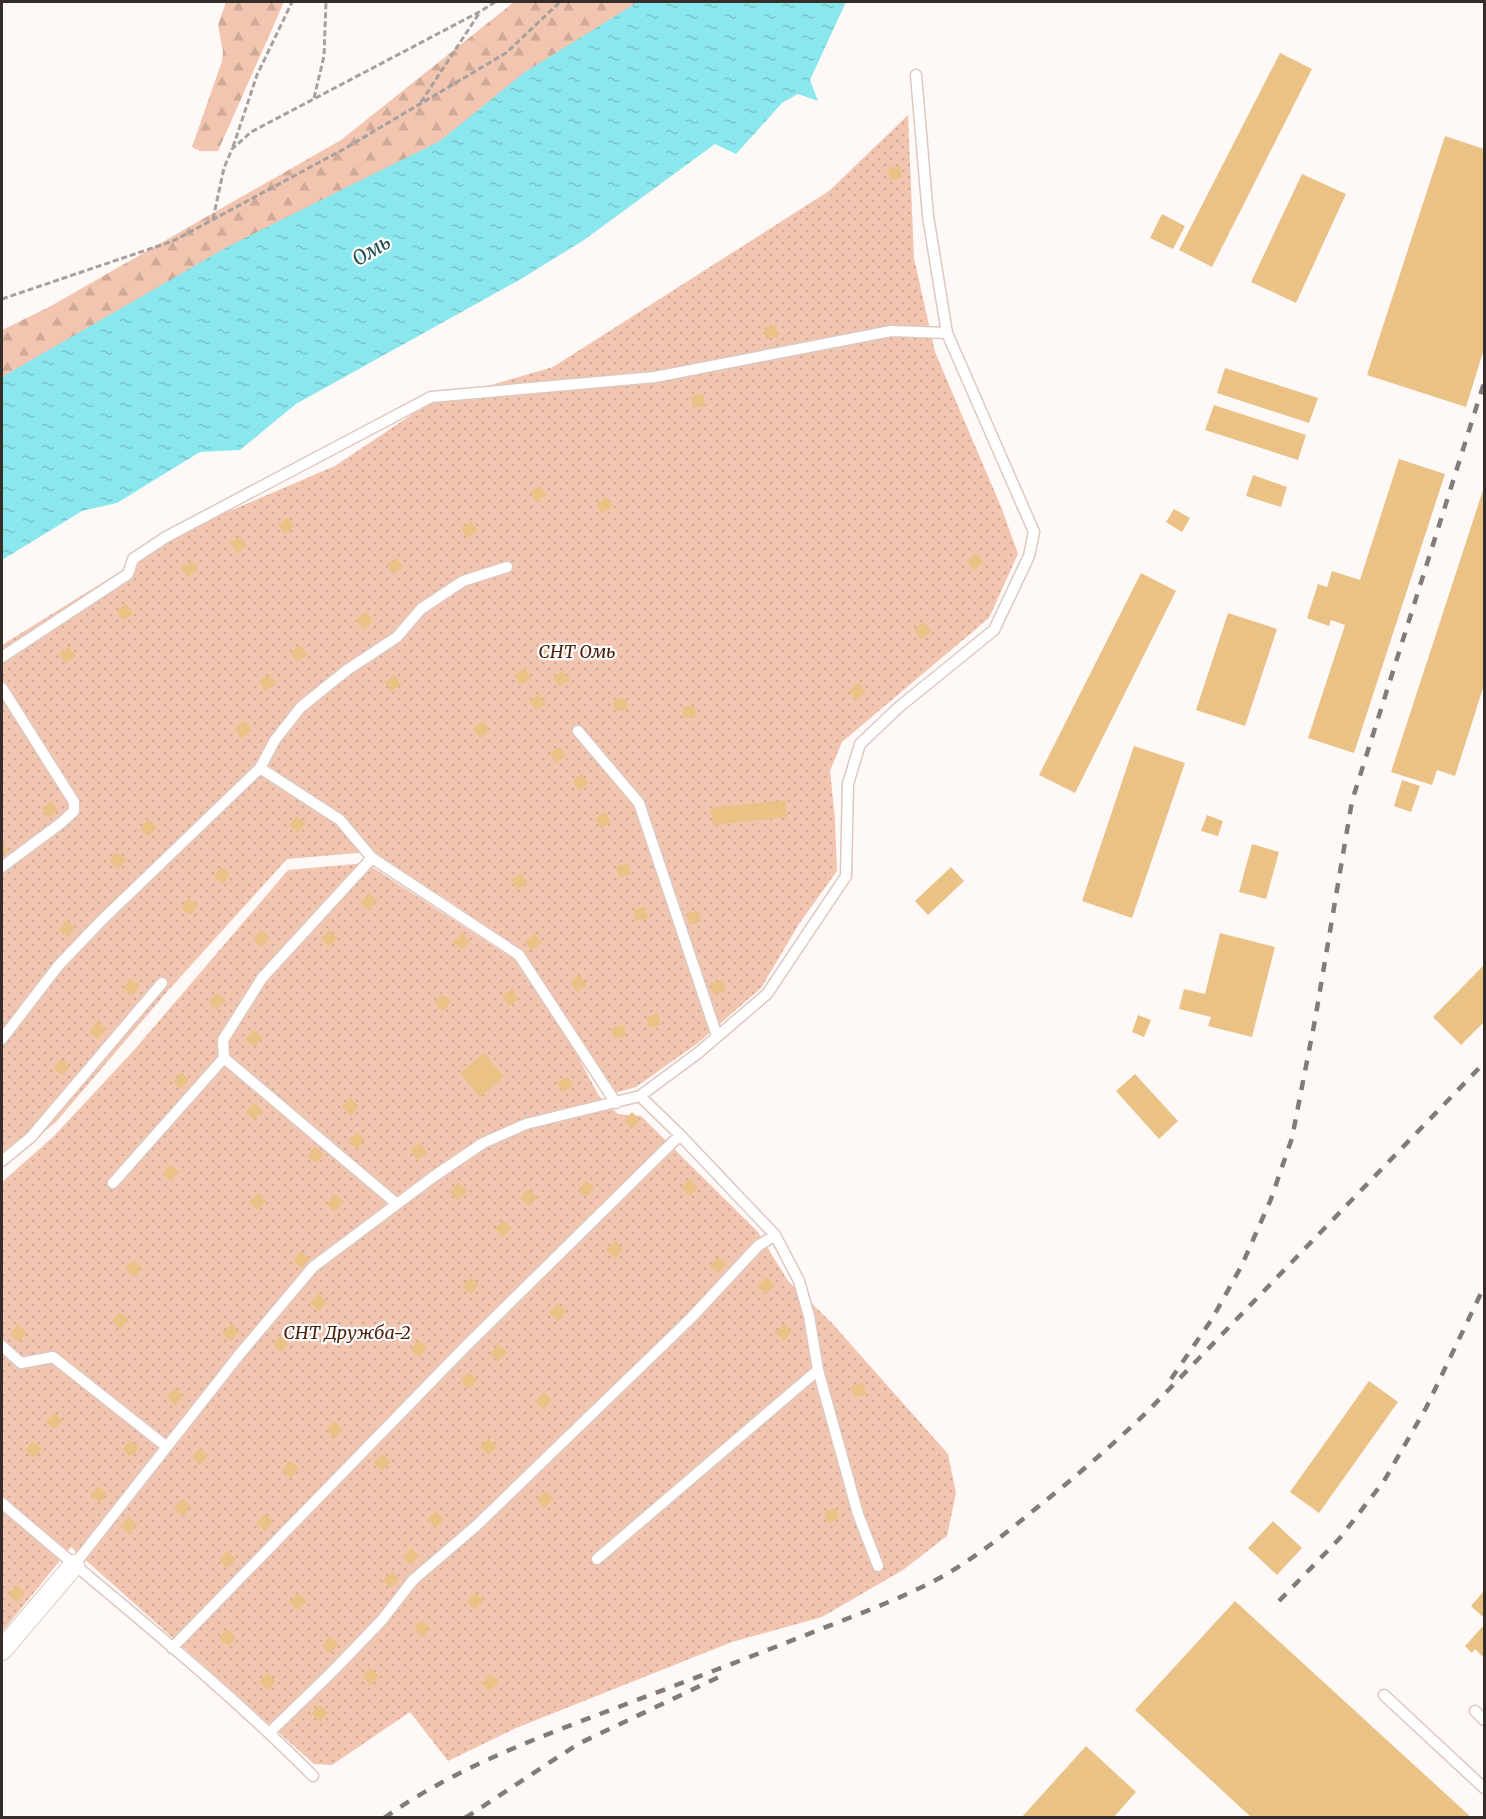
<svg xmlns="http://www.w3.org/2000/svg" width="1486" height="1819" viewBox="0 0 1486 1819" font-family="Merriweather,serif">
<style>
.green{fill:url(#green-dots)}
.forest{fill:url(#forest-firs)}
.water{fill:url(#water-ripples)}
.building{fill:#eac286}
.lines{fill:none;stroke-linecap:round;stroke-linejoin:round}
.lane-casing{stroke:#ddc8bf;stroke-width:13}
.street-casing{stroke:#ddc8bf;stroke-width:22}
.path{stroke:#a7a09e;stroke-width:3;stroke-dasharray:6 3;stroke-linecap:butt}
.lane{stroke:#fff;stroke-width:10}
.street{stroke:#fff;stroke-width:20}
.rail{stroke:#827b79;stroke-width:4.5;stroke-dasharray:10 10;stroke-linecap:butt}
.labels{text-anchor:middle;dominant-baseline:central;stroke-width:4.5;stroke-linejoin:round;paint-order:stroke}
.park-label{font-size:18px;font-style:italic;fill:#4d220c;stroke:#fff}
.water-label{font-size:20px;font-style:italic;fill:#255053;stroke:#fff}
</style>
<defs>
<pattern id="green-dots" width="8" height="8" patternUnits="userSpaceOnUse" patternTransform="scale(1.5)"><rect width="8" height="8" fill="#f2c5b0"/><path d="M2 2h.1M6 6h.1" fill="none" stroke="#d0aa98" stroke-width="1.8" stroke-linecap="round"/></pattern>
<pattern id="forest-firs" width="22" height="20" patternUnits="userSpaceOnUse" patternTransform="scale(1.5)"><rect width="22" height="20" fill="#f2c5b0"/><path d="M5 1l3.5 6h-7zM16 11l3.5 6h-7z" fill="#d0aa98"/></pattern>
<pattern id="water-ripples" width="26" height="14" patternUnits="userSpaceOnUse" patternTransform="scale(1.5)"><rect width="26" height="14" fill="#89e7ed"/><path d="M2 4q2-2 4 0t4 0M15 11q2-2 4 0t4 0" fill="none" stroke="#77c6cb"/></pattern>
</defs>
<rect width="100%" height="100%" fill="#fef9f7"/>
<path class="green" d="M908,115L914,258L935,352L1002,509L1018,554L989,618L842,742L830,771L835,819L837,871L799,924L761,988L698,1043L636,1087L615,1093L522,952L448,900L370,852L287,859L166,993L56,1122L2,1166V645L192,527L335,466L429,403L553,367L829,191Z
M366,863L518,962L557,1017L599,1096L618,1114L641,1116L758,1232L788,1281L831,1322L948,1454L956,1493L947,1536L903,1570L822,1617L732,1642L516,1728L448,1761L410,1712L332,1765L314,1764L71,1547L2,1632V1182L54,1136L135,1049L288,870Z"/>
<path class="forest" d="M226,2H284L218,151H200L192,147L222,61L223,52L218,25Z
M514,2H654L487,125L2,393V330L49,307L341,140Z"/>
<path class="water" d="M638,2H846L810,80L818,101L798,94L782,103L736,154L715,144L584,240L521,279L296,404L240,450L200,452L117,503L82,511L2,560V377L229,246L440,141L525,72Z"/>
<path class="building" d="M1280,53L1312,69L1212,267L1179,250Z
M1445,136L1484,149V349L1466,407L1367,375Z
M900,166L902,178L890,180L888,168Z
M1302,174L1346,194L1296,303L1251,282Z
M1162,214L1185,226L1173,249L1150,238Z
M776,326L778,337L766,339L764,328Z
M1225,368L1318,398L1309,423L1217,393Z
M703,394L705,406L693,408L691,396Z
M1214,405L1306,435L1298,460L1205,430Z
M1399,459L1445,474L1354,753L1308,738L1345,625L1331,620L1329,626L1307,618L1318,584L1327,587L1332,571L1360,580Z
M1253,475L1287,487L1281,507L1246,496Z
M540,486L546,495L536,502L530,492Z
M1484,487V685L1455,776L1437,770L1432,785L1391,772Z
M606,497L613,506L602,513L596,504Z
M1174,509L1190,518L1182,532L1166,522Z
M288,517L295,527L284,534L278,524Z
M471,522L478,531L467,538L461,528Z
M240,536L247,546L237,553L230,543Z
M976,553L984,562L974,570L967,561Z
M397,558L403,567L393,574L387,564Z
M192,561L198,570L188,577L181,568Z
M1141,573L1176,591L1075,793L1039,775Z
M126,604L133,614L123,620L116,611Z
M367,612L373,622L363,629L356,619Z
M1228,613L1277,629L1245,726L1196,710Z
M923,622L931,631L921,639L914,630Z
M301,645L307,655L297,662L290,652Z
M552,645L559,654L548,661L542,651Z
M69,647L76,656L65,663L59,653Z
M525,668L531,678L521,685L514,675Z
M563,670L570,680L559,686L553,677Z
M269,674L276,684L265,691L259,681Z
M395,675L401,685L391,691L384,682Z
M858,683L866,692L856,700L849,691Z
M539,694L546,704L536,710L529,701Z
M614,699H627V710L615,711Z
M695,706L696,717L683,718V707Z
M245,721L252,731L241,738L235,728Z
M484,721L490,731L480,738L473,728Z
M1134,746L1185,763L1132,918L1082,901Z
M560,747L566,756L556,763L550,753Z
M582,774L589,783L579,790L572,781Z
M1402,780L1420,786L1411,812L1394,806Z
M785,800L787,817L713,825L711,808Z
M52,801L58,811L48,818L42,808Z
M605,812L611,822L601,829L595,819Z
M1207,815L1223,821L1218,836L1201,831Z
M297,816L306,823L298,833L289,826Z
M148,819L157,827L149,836L140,829Z
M2,840L8,851L2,855Z
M1252,844L1279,852L1266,899L1239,892Z
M117,852L126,859L118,869L109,861Z
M628,863L631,874L619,878L616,866Z
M221,867L230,874L223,884L214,877Z
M951,867L964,881L928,915L915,901Z
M521,873L528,883L517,889L511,880Z
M369,893L377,901L369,910L360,903Z
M188,898L198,905L190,915L181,908Z
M645,907L648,918L636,921L633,910Z
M699,911L701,922L689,925L687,913Z
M66,920L75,927L68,937L59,930Z
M261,930L270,938L261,947L253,939Z
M329,930L338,938L330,947L321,939Z
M462,933L470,941L462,950L453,942Z
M1220,933L1275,947L1252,1037L1208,1026L1211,1017L1179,1009L1184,989L1205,994Z
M535,934L542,943L531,950L525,941Z
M1484,965V1022L1461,1045L1433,1017Z
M580,975L587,985L577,992L570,982Z
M130,979L140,986L132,996L123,988Z
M723,980L725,991L713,994L711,983Z
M512,989L519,999L509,1006L502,996Z
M217,993L226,1000L217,1009L209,1002Z
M442,994L451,1002L443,1011L434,1003Z
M658,1014L661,1025L649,1028L646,1017Z
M1138,1015L1151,1020L1144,1037L1132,1032Z
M97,1022L106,1029L98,1039L89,1032Z
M624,1025L626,1036L614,1039L611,1028Z
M254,1030L263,1038L254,1047L246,1039Z
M484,1053L504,1077L480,1097L460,1073Z
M61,1059L70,1066L62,1075L53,1068Z
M181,1072L189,1080L181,1089L173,1082Z
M1135,1074L1178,1121L1159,1139L1116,1091Z
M567,1076L573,1085L563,1092L557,1083Z
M350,1098L359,1106L351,1115L342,1107Z
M254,1103L263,1111L254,1120L246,1112Z
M632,1112L640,1120L632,1129L624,1121Z
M357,1132L365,1140L357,1149L348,1141Z
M420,1143L427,1153L417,1160L410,1150Z
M315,1147L324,1154L316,1163L307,1156Z
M170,1165L179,1172L171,1181L162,1174Z
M689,1179L698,1187L690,1196L681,1188Z
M586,1181L595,1188L586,1197L578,1190Z
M458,1183L467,1191L458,1200L450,1192Z
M528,1189L537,1197L529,1206L520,1198Z
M258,1193L266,1201L258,1210L249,1202Z
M335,1194L344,1202L335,1211L327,1204Z
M503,1220L512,1228L503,1237L495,1229Z
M615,1241L623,1249L615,1258L606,1250Z
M301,1251L310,1259L301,1268L293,1260Z
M718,1257L727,1264L718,1273L710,1266Z
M134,1260L142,1268L134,1277L125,1269Z
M471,1277L479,1285L471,1294L462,1286Z
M766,1277L774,1285L766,1294L757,1286Z
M319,1294L327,1302L319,1311L310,1303Z
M557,1304L566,1311L558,1321L549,1313Z
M120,1312L129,1320L120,1329L112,1321Z
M231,1324L239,1331L231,1341L222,1333Z
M784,1324L792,1332L784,1341L775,1333Z
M18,1325L27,1333L19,1342L10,1334Z
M281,1335L289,1343L281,1352L273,1344Z
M419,1340L427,1348L419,1357L410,1349Z
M498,1344L507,1352L498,1361L490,1354Z
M469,1372L477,1380L469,1389L460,1381Z
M1369,1381L1398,1402L1319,1513L1290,1492Z
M863,1383L866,1394L854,1397L851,1386Z
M175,1388L184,1396L175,1405L167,1397Z
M544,1392L552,1400L544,1409L535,1402Z
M54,1413L63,1420L54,1429L46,1422Z
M334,1421L343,1429L335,1438L326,1430Z
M488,1438L497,1446L489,1455L480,1447Z
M130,1440L139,1448L131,1457L122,1449Z
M33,1441L42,1449L34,1458L25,1450Z
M200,1448L208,1456L200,1465L192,1457Z
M382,1454L391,1462L382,1471L374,1463Z
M290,1461L299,1468L291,1478L282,1470Z
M98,1486L107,1494L99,1503L90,1495Z
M545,1491L554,1498L545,1508L537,1500Z
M182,1499L191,1506L183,1516L174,1508Z
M836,1508L839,1519L827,1523L824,1511Z
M435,1511L444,1519L436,1528L427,1520Z
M265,1514L273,1521L265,1531L256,1523Z
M129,1517L137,1525L129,1534L120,1526Z
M1273,1521L1302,1548L1277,1575L1248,1548Z
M411,1548L419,1556L411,1565L402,1557Z
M227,1551L236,1559L227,1568L219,1560Z
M391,1572L399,1579L391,1588L382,1581Z
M17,1585L25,1593L17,1602L8,1594Z
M1484,1591V1618L1471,1606Z
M298,1593L306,1601L298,1610L289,1602Z
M475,1593L484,1600L475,1610L467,1602Z
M1235,1601L1472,1818H1252L1135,1710Z
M422,1620L430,1628L422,1637L414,1629Z
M1484,1625V1658L1475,1649L1472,1653L1465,1646Z
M227,1629L236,1637L228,1646L219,1638Z
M330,1636L339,1644L330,1653L322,1646Z
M371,1668L379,1676L371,1685L363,1677Z
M267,1673L276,1681L268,1690L259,1682Z
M490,1674L499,1682L490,1691L482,1684Z
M319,1705L328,1713L320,1722L311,1714Z
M1086,1746L1136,1792L1113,1818H1021Z"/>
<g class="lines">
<defs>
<path id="lane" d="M916,75L928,216L947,333
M2,657L128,574L133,559L166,537L431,397L655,377L891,331L947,333L1034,532L1029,556L994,630L899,707L860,744L848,784L846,876L767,994L698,1053L640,1096L526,1124L483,1143L433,1177L313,1267L239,1355L74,1565
M2,688L74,802V811L61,823L2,867
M578,731L639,803L717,1036
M260,768L340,820L372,858L519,955L616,1103
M372,858L262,978L223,1040L224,1058L397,1204
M2,1039L58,966L101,921L260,768L275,740L301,707L347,670L397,637L421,609L463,581L507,567
M640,1096L680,1135L775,1235L799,1281L809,1316L818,1370L858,1514L878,1566
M2,1161L31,1137L162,983
M113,1183L224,1058
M2,1346L21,1363L53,1357L167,1447
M2,1503C106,1593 216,1678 313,1776
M597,1559L818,1370
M172,1648L465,1347L680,1135
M1384,1695L1484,1788
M1475,1711L1484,1720
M270,1732L332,1672L382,1620L413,1580L476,1526L691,1318L758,1246L775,1235"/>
<path id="street" d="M2,1650L74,1565"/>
</defs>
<use href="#lane" class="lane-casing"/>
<use href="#street" class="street-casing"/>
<path class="path" d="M314,98L324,56L326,2
M421,102L480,12
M233,147L257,75L292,2
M213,219L224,168L232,149L251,132L481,11L495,2
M2,299L173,241L344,149L506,53L560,2"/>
<use href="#lane" class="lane"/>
<use href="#street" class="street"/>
<path class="rail" d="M1171,1379L1212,1319L1242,1265L1271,1199L1292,1138L1315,1020L1352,801L1484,383
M1279,1601L1339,1539L1384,1481L1426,1408L1484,1287
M384,1818C449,1772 526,1742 600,1714C674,1686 748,1658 821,1629C856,1615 892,1602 926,1585C965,1566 1000,1538 1034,1510C1074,1478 1113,1445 1150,1409L1484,1063
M465,1818L578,1744L719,1677"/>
</g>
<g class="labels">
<g class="park-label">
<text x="577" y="651">СНТ Омь</text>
<text x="347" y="1332">СНТ Дружба-2</text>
</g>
<g class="water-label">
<text transform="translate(371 250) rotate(-31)">Омь</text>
</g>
</g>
<rect width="1486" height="1819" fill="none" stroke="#352d2a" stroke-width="6"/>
</svg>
